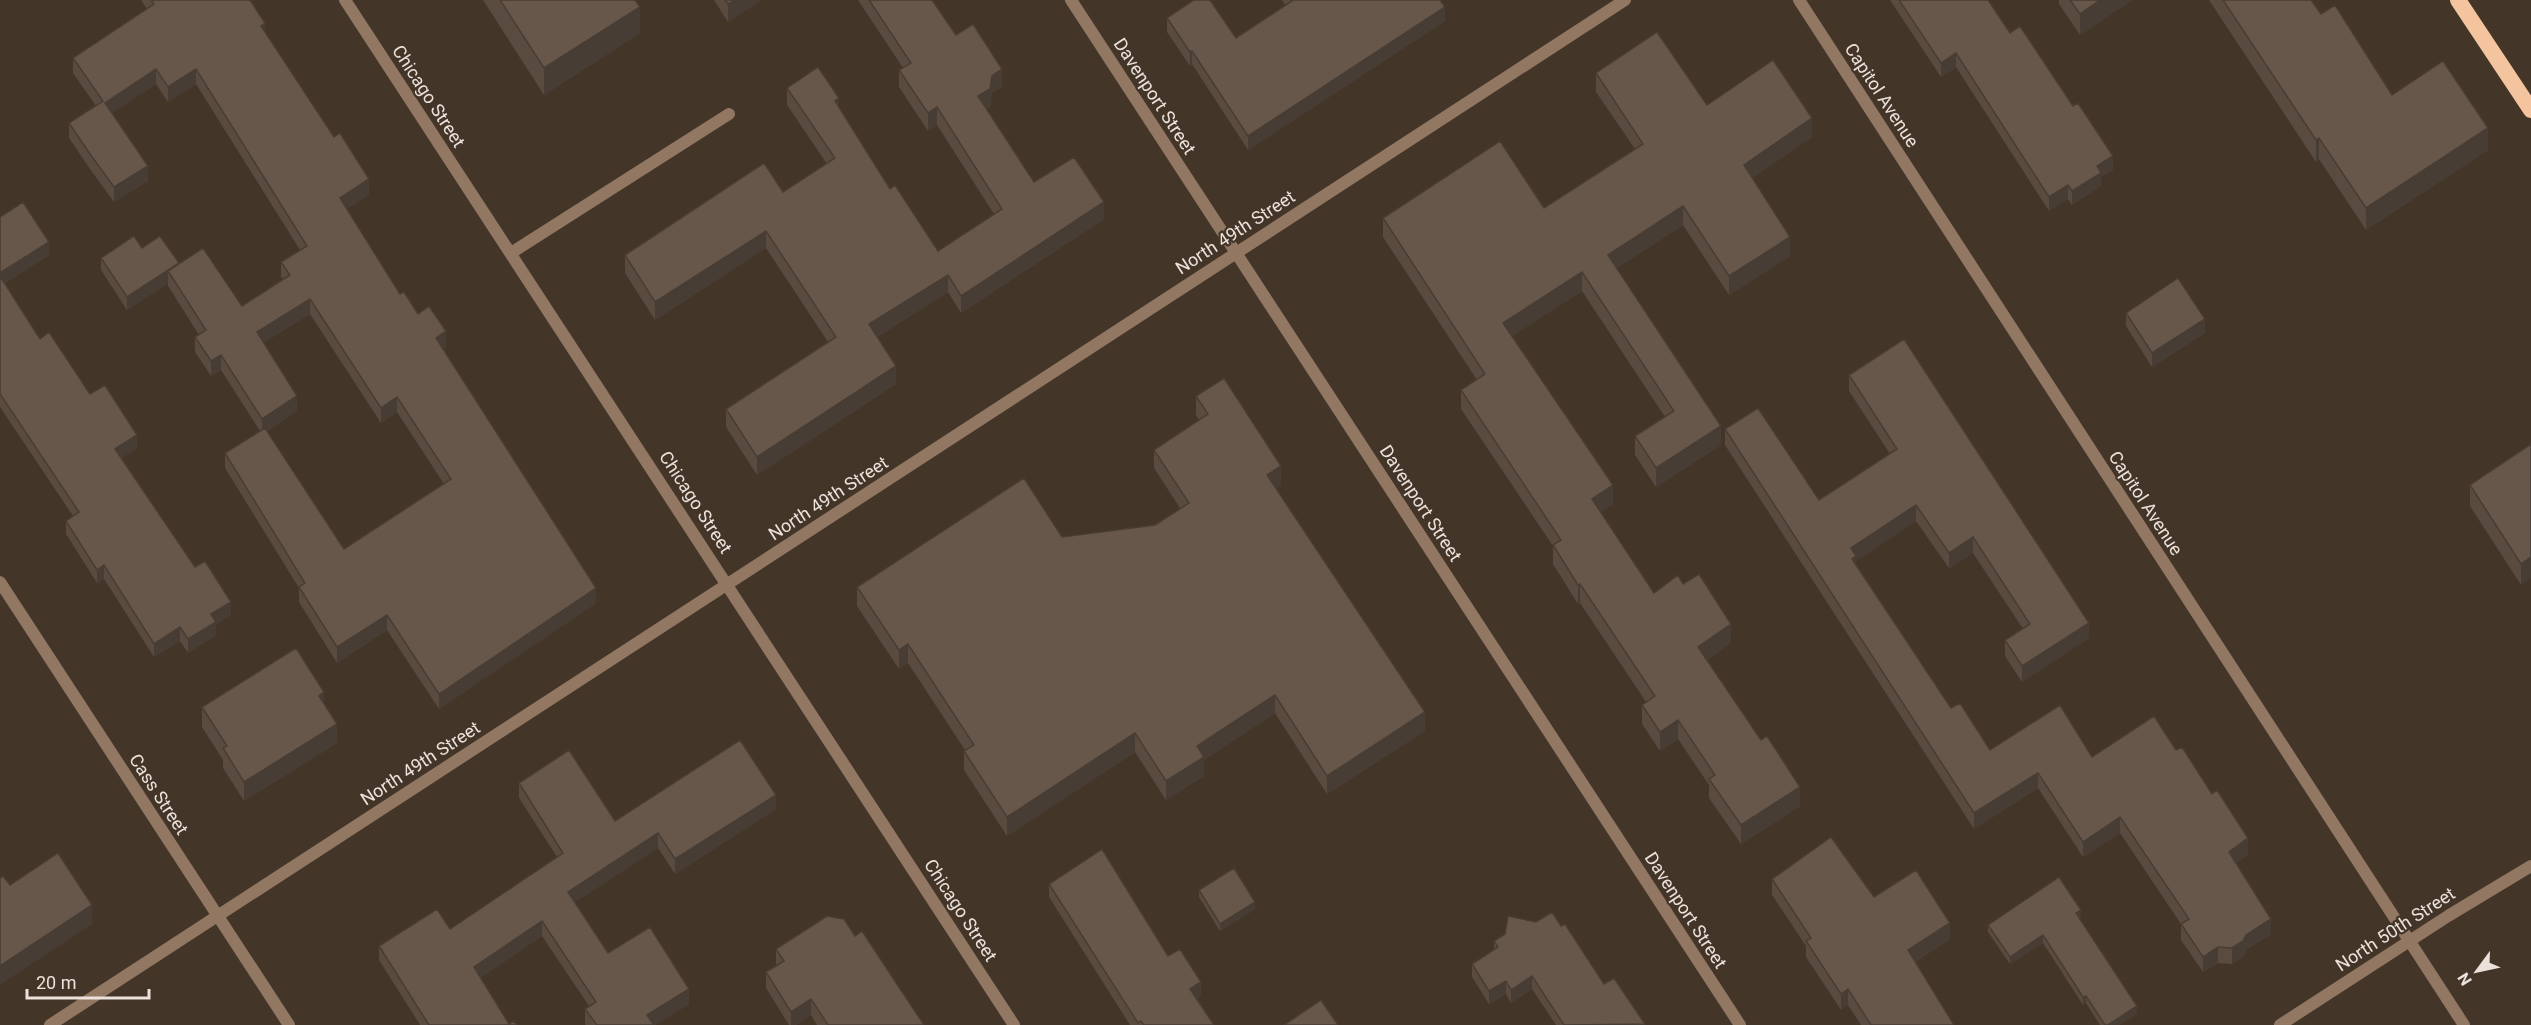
<svg xmlns="http://www.w3.org/2000/svg" width="2531" height="1025" viewBox="0 0 2531 1025" font-family="Roboto,sans-serif">
<style>
.lines{fill:none;stroke-linecap:round;stroke-linejoin:round}
.service{stroke:#927762;stroke-width:12}
.minor{stroke:#927762;stroke-width:12}
.tertiary{stroke:#927762;stroke-width:12}
.trunk{stroke:#f4c49e;stroke-width:16}
.wall{fill:#594b40;fill-rule:evenodd}
.shaded-wall{fill:#483d34}
.building{fill:#67574a;stroke:#483d34;stroke-width:1.5}
.labels{text-anchor:middle;dominant-baseline:central;stroke-width:4.5;stroke-linejoin:round;paint-order:stroke}
.street-label{font-size:18px;fill:#ece2db;stroke:#433528}
</style>
<rect width="100%" height="100%" fill="#433528"/>
<g class="lines">
<path class="service" d="M511,253L729,114"/>
<path class="minor" d="M345,0L1014,1025
M1071,0L1740,1025
M1799,0L2464,1025
M0,582L289,1025
M50,1025L1625,0"/>
<path class="tertiary" d="M2280,1025L2448,916L2531,866"/>
<path class="trunk" d="M2458,0L2531,110"/>
</g>
<path class="wall" d="M141,0H250L265,32L369,195L346,209L400,294L418,314L446,347L443,349L596,603L439,709L387,630L337,663L299,602V588L225,468V453L260,431L221,370L211,376L195,352V337L199,335L168,286V283L127,310L101,270V258L142,248L179,264L242,306L283,279L281,277V262L300,250L196,84L168,102L156,84L112,113L148,181L114,202L90,169L69,138V123L96,106L73,73V58L147,9ZM310,314L381,423L397,412L444,484L344,549L267,431L297,411L263,343Z
M483,0H635L640,33L544,95Z
M714,0H761L728,22Z
M858,0H932L956,35L1002,87L992,93L990,107L986,109L1034,182L1104,219L961,313L948,292L877,337L896,384L757,475L726,427V409L828,342L766,248L655,320L625,273V255L783,192L827,164L787,105V88L839,108L890,189L938,251L994,214L937,125L928,131L899,87V70L903,68Z
M1282,0H1440L1445,21L1248,150L1192,64L1190,66L1167,32V18L1236,38L1286,6Z
M1890,0H1988L2010,33L2113,170L2101,177V186L2072,205L2068,199L2049,211L1956,67L1941,77Z
M2059,0H2132L2080,35L2059,4Z
M2209,0H2311L2321,14L2392,95L2488,150L2366,230L2319,159L2316,162Z
M1596,73L1812,137L1752,178L1790,256L1729,295L1683,225L1617,268L1721,445L1656,487L1635,455V436L1665,417L1582,291L1512,336L1613,504L1601,512L1654,593L1683,584L1731,643L1707,660L1800,806L1741,844L1709,798V785L1678,739L1660,751L1642,724V705L1646,702L1580,603L1578,604L1553,564V546L1461,409V390L1477,380L1383,237V218L1544,208L1635,149L1596,92Z
M0,217L49,255L5,283L40,339L90,394L137,448L121,458L195,567L231,615L216,624V635L188,653L180,641L154,657L104,579L97,583L66,534V521L73,516L0,407Z
M2126,313L2205,333L2152,367L2126,326Z
M1849,375L2089,638L2022,682L2005,656V640L2023,629L1973,553L1949,568L1916,521L1856,561V564L1951,708L1990,750L2092,757L2176,750L2248,854L2236,863L2271,934L2246,950L2243,957L2232,964L2218,963L2203,972L2181,940V924L2120,833L2083,857L2038,788L1974,829L1725,445V429L1819,500L1890,454L1849,391Z
M1196,396L1281,485L1276,488L1425,731L1327,794L1275,713L1204,760V776L1166,800L1135,752L1007,836L964,770V751L965,750L908,663L899,669L857,606V587L1155,525L1180,508L1154,468V450L1199,420L1196,415Z
M2531,444L2521,585L2470,506V485Z
M324,703L337,743L244,801L223,768V760L202,727V707Z
M519,783L615,821L776,809L675,874L658,848L575,902L608,953L689,1004L655,1025H586L585,1024V1009L589,1006L542,936L480,978L509,1024L517,1025H420L379,960V946L450,929L557,857L519,798Z
M1772,879L1874,897L1950,939L1915,962L1954,1025H1861L1848,1005L1841,1010L1806,957V946L1772,895Z
M1049,884L1168,956L1201,995L1197,998L1214,1025H1130L1049,897Z
M1199,890L1255,909L1220,931L1199,897Z
M2081,917L2079,918L2137,1014L2119,1025H2100L2086,1003L2083,1005L2043,943L2010,964L1988,932V925Z
M1536,922L1561,926L1604,984L1645,1025H1556L1532,989L1511,1003L1506,994L1489,1004L1472,977V964L1494,950V941Z
M855,936L924,1025H817L811,1015L796,1025H789L766,988V972L776,965V949Z"/>
<path class="shaded-wall" d="M735,0H761L728,22V4Z
M2100,0H2132L2080,35V14Z
M640,7V33L544,95V68Z
M1445,7V21L1248,150V136Z
M265,23V38L261,26Z
M1192,51V64L1190,66V52Z
M1956,53V67L1941,77V63Z
M156,69V84L105,118V103Z
M196,69V84L168,102V87Z
M1002,69V87L992,93L990,107L978,114V96L992,76Z
M839,98V116L835,101Z
M937,107V125L928,131V113Z
M1812,118V137L1744,184V165Z
M2488,128V150L2366,230V208Z
M2319,138V159L2316,162V140Z
M2113,156V170L2101,177V186L2072,205V191L2097,166Z
M148,166V181L114,202V187Z
M369,179V195L340,213V198Z
M2068,185V199L2049,211V197Z
M1104,202V219L961,313V296Z
M1683,206V225L1608,274V255Z
M766,231V248L655,320V302Z
M1790,237V256L1729,295V276Z
M49,242V255L0,286V273Z
M179,263L168,271V283L127,310V297Z
M1582,272V291L1503,342V323Z
M948,275V292L869,342V324Z
M310,299V314L257,347V332Z
M2205,319V333L2152,367V353Z
M446,331V347L436,353V338Z
M221,355V370L211,376V361Z
M896,366V384L757,475V457Z
M297,396V411L262,434V419Z
M397,397V412L381,423V408Z
M1721,426V445L1656,487V468Z
M137,435V448L115,462V449Z
M1281,466V485L1267,494V475Z
M1613,485V504L1592,518V499Z
M1916,505V521L1856,561V572L1851,548Z
M1973,537V553L1949,568V553Z
M2531,557V578L2521,585V564Z
M104,565V579L97,583V570Z
M1580,584V603L1578,604V585Z
M596,588V603L439,709V694Z
M231,602V615L216,624V635L188,653V639L211,614Z
M387,615V630L337,663V647Z
M2089,623V638L2022,682V666Z
M1731,624V643L1698,666V647Z
M180,627V641L154,657V644Z
M908,644V663L899,669V650Z
M324,692V712L319,696Z
M1275,695V713L1204,760V776L1166,800V781L1197,746Z
M1425,712V731L1327,794V776Z
M1678,720V739L1660,751V732Z
M337,724V743L244,801V782Z
M1135,733V752L1007,836V817Z
M2038,773V788L1974,829V813Z
M1800,787V806L1741,844V825Z
M776,795V809L675,874V859Z
M2120,817V833L2083,857V842Z
M658,833V848L568,907V892Z
M2248,838V854L2229,868V852Z
M1255,902V909L1220,931V924Z
M92,905V924L0,985V966Z
M2081,910V917L2076,920V913Z
M2271,919V934L2246,950L2243,957L2232,964V948L2246,935Z
M542,921V936L474,982V967Z
M1950,923V939L1908,966V950Z
M2043,935V943L2010,964V957Z
M2218,947V963L2203,972V957Z
M1532,976V989L1511,1003V990Z
M1506,981V994L1489,1004V991Z
M1201,982V995L1190,1002V989Z
M689,989V1004L655,1025H647V1015Z
M1848,989V1005L1841,1010V994Z
M2086,996V1003L2083,1005V997Z
M811,999V1015L796,1025H791V1012Z
M2137,1006V1014L2119,1025H2108Z"/>
<path class="building" d="M151,0H250L265,23L261,26L334,137L340,133L369,179L340,198L400,294L404,292L418,314L429,306L446,331L436,338L596,588L439,694L387,615L337,647L299,587L305,583L225,453L265,428L344,549L451,479L397,397L381,408L310,299L257,332L297,396L262,419L221,355L211,361L195,337L206,330L168,271L203,248L242,306L290,275L281,262L307,246L196,69L168,87L156,69L105,103L148,166L114,187L90,154L69,123L103,101L73,58L154,4Z
M500,0H635L640,7L544,68Z
M725,0H735L728,4Z
M869,0H932L956,35L973,24L1002,69L992,76L990,89L978,96L1034,182L1074,157L1104,202L961,296L948,275L869,324L896,366L757,457L726,409L836,337L766,231L655,302L625,255L764,163L783,192L835,158L787,88L818,67L839,98L835,101L890,189L895,185L938,251L1002,209L937,107L928,113L899,70L911,63Z
M1194,0H1210L1236,38L1292,1L1291,0H1440L1445,7L1248,136L1192,51L1190,52L1167,18Z
M1899,0H1988L2010,33L2020,26L2073,106L2078,103L2113,156L2097,166L2101,173L2072,191L2068,185L2049,197L1956,53L1941,63Z
M2070,0H2100L2080,14Z
M2223,0H2311L2321,14L2335,5L2392,95L2443,61L2488,128L2366,208L2319,138L2316,140Z
M1657,32L1707,105L1773,60L1812,118L1744,165L1790,237L1729,276L1683,206L1608,255L1721,426L1656,468L1635,436L1674,411L1582,272L1503,323L1613,485L1592,499L1654,593L1678,575L1683,584L1699,574L1731,624L1698,647L1761,740L1767,736L1800,787L1741,825L1709,779L1715,775L1678,720L1660,732L1642,705L1655,696L1580,584L1578,585L1553,545L1561,540L1461,390L1485,374L1383,218L1500,141L1544,208L1643,144L1596,73Z
M23,202L49,242L0,273V217Z
M134,236L142,248L160,236L179,263L127,297L101,258Z
M0,276L40,339L49,332L90,394L105,385L137,435L115,449L195,567L205,561L231,602L211,614L216,622L188,639L180,627L154,644L104,565L97,570L66,521L79,512L0,394Z
M2178,278L2205,319L2152,353L2126,313Z
M1904,339L2089,623L2022,666L2005,640L2030,624L1973,537L1949,553L1916,505L1851,548L1856,556L1852,559L1951,708L1960,703L1990,750L2060,705L2092,757L2154,716L2176,750L2182,747L2212,794L2217,790L2248,838L2229,852L2271,919L2246,935L2243,941L2232,948L2218,947L2203,957L2181,924L2189,919L2120,817L2083,842L2038,773L1974,813L1725,429L1758,408L1819,500L1897,449L1849,375Z
M1224,378L1281,466L1267,475L1425,712L1327,776L1275,695L1197,746L1204,757L1166,781L1135,733L1007,817L964,751L974,745L908,644L899,650L857,587L1024,478L1062,537L1155,525L1189,503L1154,450L1208,414L1196,396Z
M2531,444V557L2521,564L2470,485Z
M296,648L324,692L319,696L337,724L244,782L223,748L227,746L202,707Z
M740,740L776,795L675,859L658,833L568,892L608,953L650,927L689,989L647,1015L654,1025H597L585,1009L596,1002L542,921L474,967L509,1024L514,1021L517,1025H429L379,946L437,909L450,929L563,853L519,783L569,750L615,821Z
M1831,837L1874,897L1916,870L1950,923L1908,950L1954,1025H1871L1848,989L1841,994L1806,941L1811,938L1772,879Z
M1102,849L1168,956L1180,949L1201,982L1190,989L1214,1025H1144L1141,1021L1138,1023L1049,884Z
M58,853L92,905L0,966V878L3,876L10,885Z
M1234,868L1255,902L1220,924L1199,890Z
M2059,877L2081,910L2076,913L2137,1006L2108,1025H2105L2086,996L2083,997L2043,935L2010,957L1988,925Z
M1552,912L1561,926L1565,924L1604,984L1614,978L1645,1024L1564,1025L1532,976L1511,990L1506,981L1489,991L1472,964L1498,947L1494,941L1505,934L1508,916L1536,922Z
M827,916L844,919L855,936L862,931L924,1025H828L811,999L791,1012L766,972L784,961L776,949Z
M1321,1000L1338,1025H1284Z"/>
<g class="labels">
<g class="street-label">
<text transform="translate(1882 95) rotate(57)">Capitol Avenue</text>
<text transform="translate(429 96) rotate(57)">Chicago Street</text>
<text transform="translate(1155 96) rotate(57)">Davenport Street</text>
<text transform="translate(1235 232) rotate(-33)">North 49th Street</text>
<text transform="translate(828 498) rotate(-33)">North 49th Street</text>
<text transform="translate(696 502) rotate(57)">Chicago Street</text>
<text transform="translate(1421 503) rotate(57)">Davenport Street</text>
<text transform="translate(2146 503) rotate(57)">Capitol Avenue</text>
<text transform="translate(420 763) rotate(-33)">North 49th Street</text>
<text transform="translate(159 794) rotate(57)">Cass Street</text>
<text transform="translate(961 910) rotate(57)">Chicago Street</text>
<text transform="translate(1686 910) rotate(57)">Davenport Street</text>
<text transform="translate(2395 929) rotate(-33)">North 50th Street</text>
</g>
</g>
<g transform="translate(2477 971) rotate(237)" stroke="#433528" stroke-width="4.5" paint-order="stroke">
<path d="M0-4.5L10 22L0 15L-10 22Z" fill="#ece2db"/>
<text y="-9" font-size="16" font-weight="bold" text-anchor="middle" fill="#ece2db">N</text>
</g>
<path d="M27 989v9h122v-9" fill="none" stroke="#ece2db" stroke-width="3"/>
<text x="36" y="989" font-size="18" fill="#ece2db" stroke="#433528" stroke-width="4.5" paint-order="stroke">20 m</text>
</svg>
